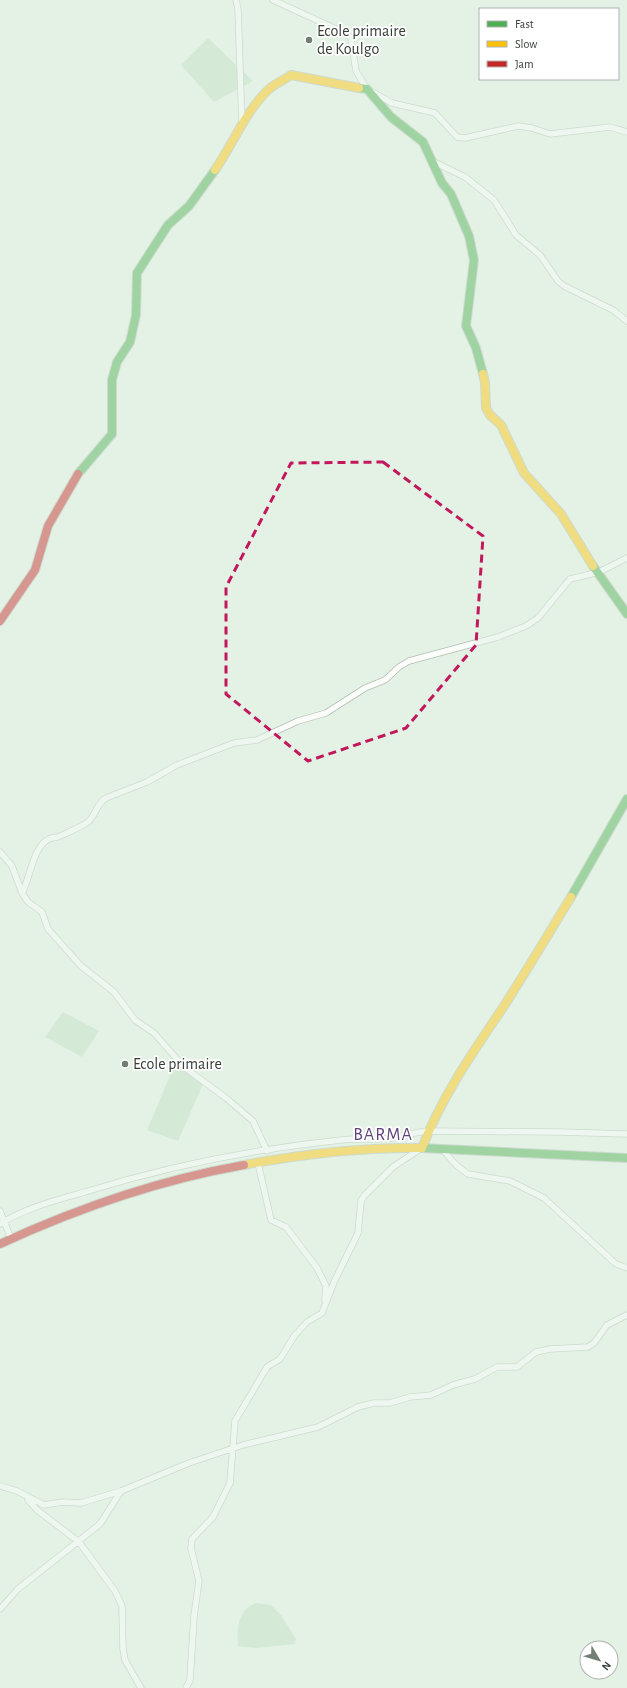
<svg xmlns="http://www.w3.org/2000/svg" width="627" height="1688" viewBox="0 0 627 1688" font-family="'Alegreya Sans',sans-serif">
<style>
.green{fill:#c0dec4}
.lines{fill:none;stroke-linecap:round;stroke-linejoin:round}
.street-casing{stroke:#b2bdb3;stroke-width:7}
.fast-casing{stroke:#b2bdb3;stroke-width:10}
.slow-casing{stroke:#b2bdb3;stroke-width:10}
.jam-casing{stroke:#b2bdb3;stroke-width:10}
.street{stroke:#fbfdfb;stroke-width:5.5}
.fast{stroke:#4caf50;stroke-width:8}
.slow{stroke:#ffc107;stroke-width:8}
.jam{stroke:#c62828;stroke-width:8}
.marked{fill:none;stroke:#c2185b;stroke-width:3;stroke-dasharray:8 5;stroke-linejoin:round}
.poi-dot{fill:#727e74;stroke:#fff;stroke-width:1.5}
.labels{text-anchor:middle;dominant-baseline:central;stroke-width:3.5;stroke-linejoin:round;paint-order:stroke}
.poi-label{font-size:16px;fill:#353f36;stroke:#fff;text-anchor:start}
.quarter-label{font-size:18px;letter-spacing:1px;fill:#60427e;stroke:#fff}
</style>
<rect width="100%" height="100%" fill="#e4f2e6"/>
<path class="green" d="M208,38L253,81L214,102L181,65Z
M63,1012L99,1031L82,1057L45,1037Z
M175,1064L184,1067L204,1082L178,1141L147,1130Z
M256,1603L271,1605L281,1615L296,1639L295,1644L257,1648L238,1646C237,1629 237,1610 256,1603Z"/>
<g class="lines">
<defs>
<path id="street" d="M236,0L238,9L242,124
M273,0L347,34L351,38L356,71L367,89L392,103L435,113L457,137L465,138L518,126L532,128L550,134L610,127L627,132
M432,161L465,177L494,200L516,235L540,255L558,281L564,286L613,310L627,321
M0,852L12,866L22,893L28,902L42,912L48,929L81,966L114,992L135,1020L154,1033L184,1067L226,1098L253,1121L267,1151
M22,893C30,879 33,846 49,839C52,837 57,838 60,836C69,832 81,827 88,822C96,815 97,803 106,798L147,782L177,765L234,743L257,740L298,721L326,713L365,688L385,680L399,667L409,661L498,637L526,626L538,618L570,579L599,572L627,558
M442,1149L456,1165L468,1174L510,1181L544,1198L616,1264L627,1268
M258,1163L271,1220L286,1227L317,1268L326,1286L325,1300
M0,1211L11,1239
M0,1224C25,1208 57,1200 85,1192C168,1166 255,1149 341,1140C358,1138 376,1140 393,1138C405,1136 415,1132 428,1131L559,1132L627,1134
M0,1486L17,1491L44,1505L63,1502L81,1503L121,1491L189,1463L243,1445L318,1427L358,1407L374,1403H390L410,1397L431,1395L453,1385L475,1379L497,1367H517L536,1352L550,1349L588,1347L594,1343L607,1325L627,1315
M28,1500L37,1510L79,1542L115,1591L122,1606L123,1649L125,1660L141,1688
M0,1609L18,1589L100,1524L121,1491
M186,1688L190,1680L194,1616L199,1581L191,1548L192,1539L213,1517L230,1483L235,1421L267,1367L280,1359L295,1335L307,1322L322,1313L334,1282L358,1233L361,1201L364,1196L393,1167L420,1149"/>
<path id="fast" d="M359,88L367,89L391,117L423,142L442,183L451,194L469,236L474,260L466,326L476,348L483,374
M78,474L112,434V380L117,362L130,342L136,315L137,273L168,225L189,206L215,170
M593,566L627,614
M571,897L627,799
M422,1148L627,1158"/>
<path id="slow" d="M215,170C233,144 245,112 268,90C274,84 284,80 291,75L359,88
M483,374L485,383L486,408L490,415L501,425L524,473L561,514L593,566
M422,1148C442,1096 473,1052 504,1006C527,970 549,933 571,897
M244,1165C302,1154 362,1147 422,1148"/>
<path id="jam" d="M0,621L35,570L48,526L78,474
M0,1244C78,1208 159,1180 244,1165"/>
</defs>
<use href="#street" class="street-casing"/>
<use href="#fast" class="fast-casing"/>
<use href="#slow" class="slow-casing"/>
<use href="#jam" class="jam-casing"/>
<use href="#street" class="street"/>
<use href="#fast" class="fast"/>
<use href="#slow" class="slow"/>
<use href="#jam" class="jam"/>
</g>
<path d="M0 0H627V1688H0ZM383,462L483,536L476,645L406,728L308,761L226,694V587L291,463Z" fill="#e4f2e6" fill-opacity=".55" fill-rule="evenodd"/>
<path class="marked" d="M383,462L483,536L476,645L406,728L308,761L226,694V587L291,463Z"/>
<g class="poi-dot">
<circle cx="309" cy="40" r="4"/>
<circle cx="125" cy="1064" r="4"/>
</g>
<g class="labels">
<g class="poi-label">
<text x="317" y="31">Ecole primaire<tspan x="317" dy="18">de Koulgo</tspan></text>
<text x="133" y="1064">Ecole primaire</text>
</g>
<g class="quarter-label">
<text x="383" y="1135">BARMA</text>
</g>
</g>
<rect x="479" y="8" width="140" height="72" fill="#ffffff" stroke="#aeb2af"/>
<rect x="487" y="21" width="20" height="6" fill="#4caf50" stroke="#aeb2af"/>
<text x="515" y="28" font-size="12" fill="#353f36">Fast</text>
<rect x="487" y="41" width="20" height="6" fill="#ffc107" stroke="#aeb2af"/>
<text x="515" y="48" font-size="12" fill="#353f36">Slow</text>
<rect x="487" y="61" width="20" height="6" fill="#c62828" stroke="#aeb2af"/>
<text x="515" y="68" font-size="12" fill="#353f36">Jam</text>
<g transform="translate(599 1660) rotate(128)"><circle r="19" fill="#ffffff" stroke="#aeb2af"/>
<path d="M0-3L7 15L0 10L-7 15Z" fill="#727e74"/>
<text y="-6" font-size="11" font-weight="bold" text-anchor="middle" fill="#353f36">N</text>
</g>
</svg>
